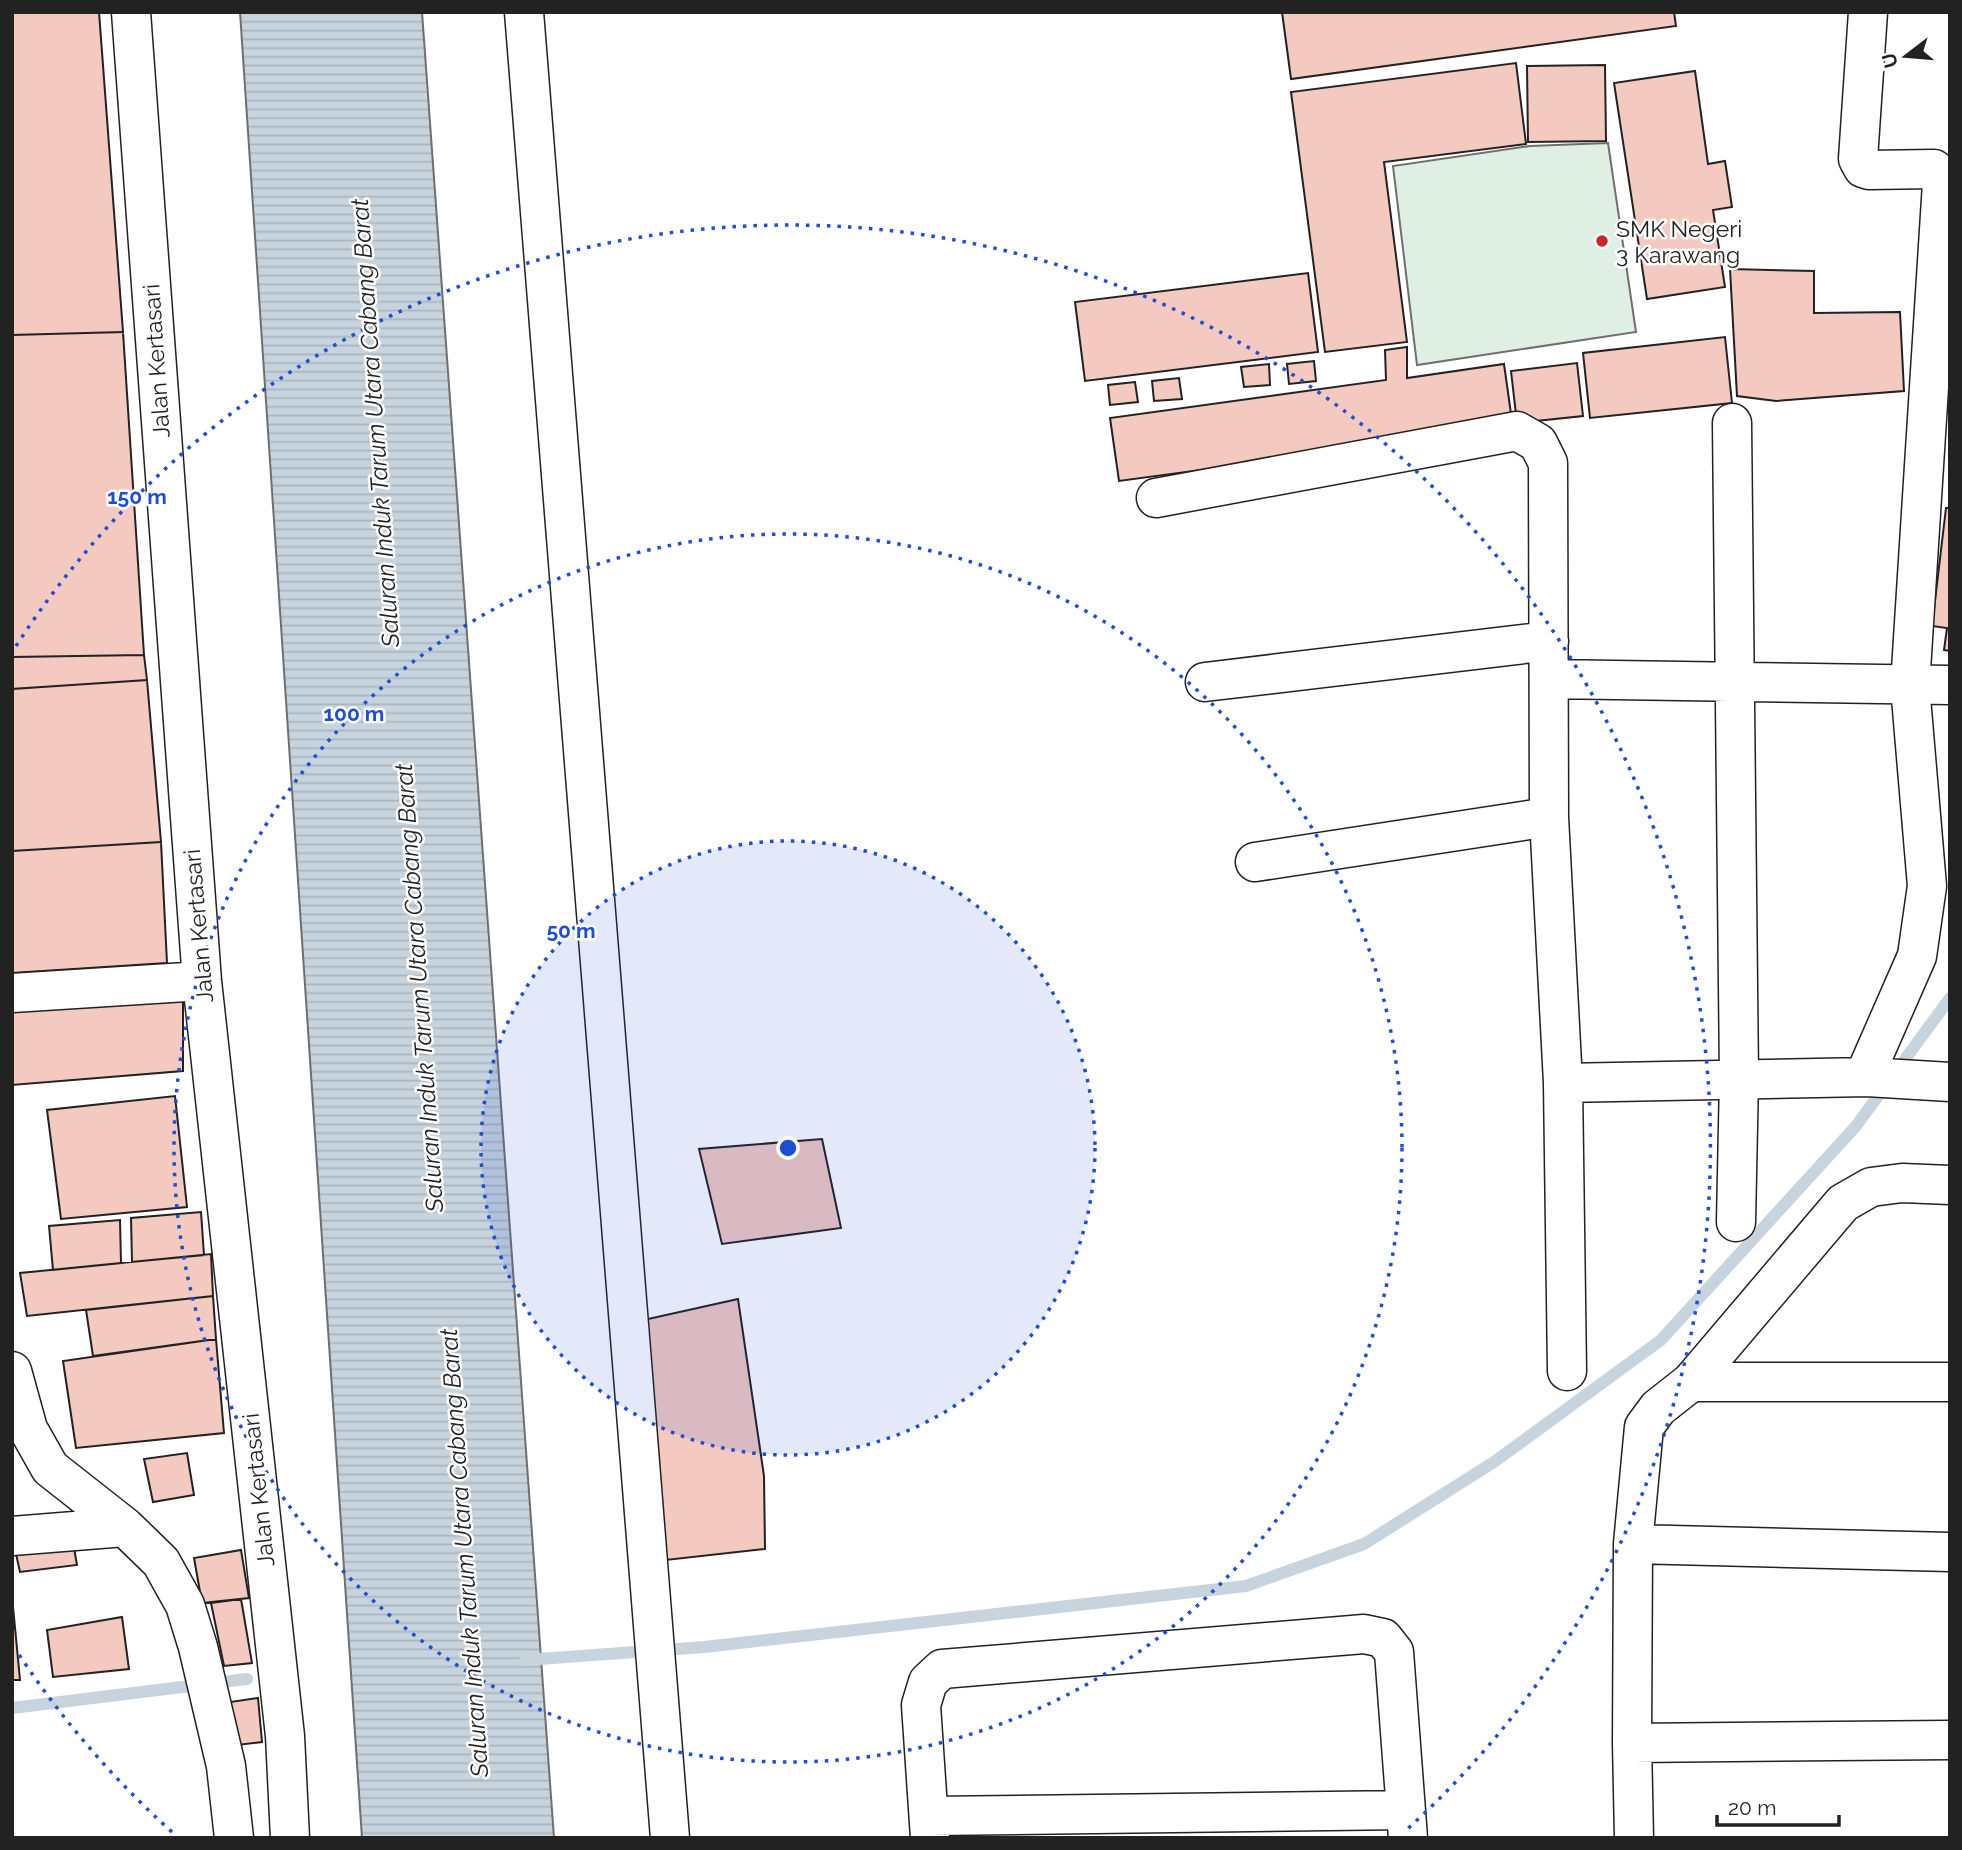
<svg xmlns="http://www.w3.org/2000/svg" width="1962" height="1850" viewBox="0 0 1962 1850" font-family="Raleway,sans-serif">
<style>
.garden{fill:#e0efe3;stroke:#6f6f6f;stroke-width:2}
.water{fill:url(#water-rules);stroke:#6f6f6f;stroke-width:2}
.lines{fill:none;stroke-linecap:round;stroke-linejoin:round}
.stream{stroke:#c7d3dd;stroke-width:12}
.building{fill:#f3c9c0;stroke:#222;stroke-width:2}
.minor-casing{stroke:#222;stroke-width:41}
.minor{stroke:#fff;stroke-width:38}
.ring{fill:none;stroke:#1d4ed8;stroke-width:3.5;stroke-dasharray:3.5 7}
.poi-dot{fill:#c62828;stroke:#fff;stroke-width:2.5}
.labels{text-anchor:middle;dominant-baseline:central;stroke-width:5;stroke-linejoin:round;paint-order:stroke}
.poi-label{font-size:23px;fill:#222;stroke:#fff;text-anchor:start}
.street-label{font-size:23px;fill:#222;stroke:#fff}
.water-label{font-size:24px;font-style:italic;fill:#222;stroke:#fff}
.centre{fill:#1d4ed8;stroke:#fff;stroke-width:3.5}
.ring-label{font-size:21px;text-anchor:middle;font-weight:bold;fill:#1d4ed8;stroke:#fff;stroke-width:5;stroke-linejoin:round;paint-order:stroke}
</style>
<defs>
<pattern id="water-rules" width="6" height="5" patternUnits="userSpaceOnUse" patternTransform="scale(1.75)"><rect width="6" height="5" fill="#c7d3dd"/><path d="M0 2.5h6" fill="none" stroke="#abb5bd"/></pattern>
</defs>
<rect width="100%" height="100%" fill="#fff"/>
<path class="garden" d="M1608,143L1636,332L1417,365L1393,166L1530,146Z"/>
<path class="water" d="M240,12H422L554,1838H362Z"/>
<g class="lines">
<path class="stream" d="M525,1660L704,1647L1246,1586L1364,1544L1494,1462L1661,1340L1856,1126L1950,998
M12,1708L247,1679"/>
</g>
<path class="building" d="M12,12H99L123,332L12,335Z
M1282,12H1674L1676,26L1291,79Z
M1516,63L1526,144L1384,162L1407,342L1325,352L1291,92Z
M1605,65L1606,141L1528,142L1527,66Z
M1695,71L1708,164L1725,161L1732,207L1713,210L1725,287L1647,299L1614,83Z
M1730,269L1814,271V313L1900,312L1904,391L1776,401L1737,396Z
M1308,273L1318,352L1085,381L1075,302Z
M123,332L144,655L12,657V335Z
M1725,337L1732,403L1590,418L1583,353Z
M1407,347V378L1504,364L1513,428L1119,481L1110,418L1386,380L1385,350Z
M1314,361L1316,381L1289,384L1287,364Z
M1577,363L1583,416L1517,423L1511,371Z
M1269,364L1270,385L1244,387L1241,367Z
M1179,378L1182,399L1154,401L1152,381Z
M1135,382L1138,402L1110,405L1108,385Z
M1946,508H1950V651L1944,650L1947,628L1932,626Z
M144,655L147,680L12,689V657Z
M147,680L161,842L12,851V689Z
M161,842L167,963L12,973V851Z
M183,994V1071L12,1085V1010Z
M175,1096L187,1207L61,1219L47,1110Z
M822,1139L841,1228L722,1244L699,1149Z
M201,1212L204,1255L132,1262L131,1218Z
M120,1220L121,1263L53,1270L49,1226Z
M211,1254L213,1296L27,1316L20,1273Z
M213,1296L216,1339L93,1356L86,1310Z
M738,1299L764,1476L765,1549L666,1560L639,1321Z
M216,1339L224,1433L76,1448L63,1361Z
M187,1453L194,1495L153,1502L144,1459Z
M74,1548L77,1565L20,1572L16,1554Z
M241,1550L249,1598L202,1603L194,1558Z
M12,1596L20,1680H12Z
M241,1599L252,1663L224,1666L211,1603Z
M122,1617L129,1669L53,1677L47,1630Z
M258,1698L262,1742L237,1745L230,1702Z"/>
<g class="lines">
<defs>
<path id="minor" d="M131,12L202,981L285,1736L290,1838
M524,12L670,1838
M1732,423L1739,1078L1736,1222
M1156,498L1517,431L1538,443L1548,463L1549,817L1563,1083L1567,1371
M1549,679L1950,685
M1205,682L1549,641
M1255,862L1549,817
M12,993L202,981
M1864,1077L1917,956L1927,886L1910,686L1942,183L1940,175L1934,169L1869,170L1863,168L1858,159L1868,12
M1563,1083L1867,1077L1950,1082
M12,1371L28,1429L50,1468L125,1527L161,1562L185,1605L198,1647L226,1766L234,1838
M1691,1382H1950
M12,1536L125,1527
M1633,1544L1950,1552
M1632,1743L1950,1740
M930,1816L1406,1810
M930,1838L921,1705L928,1682L942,1669L1364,1634L1383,1638L1394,1652L1408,1838
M1634,1838L1632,1743L1633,1544L1644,1427L1658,1408L1691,1382L1843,1203L1871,1187L1902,1183L1950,1185"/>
</defs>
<use href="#minor" class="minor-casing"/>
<use href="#minor" class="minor"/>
</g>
<circle cx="788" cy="1148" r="307" fill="#1d4ed8" fill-opacity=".12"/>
<g class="ring">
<circle cx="788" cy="1148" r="307"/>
<circle cx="788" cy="1148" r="614"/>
<path d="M172 1832A921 921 0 0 1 16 1650M16 646A921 921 0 1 1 1404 1832"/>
</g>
<circle class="poi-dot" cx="1602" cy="241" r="7"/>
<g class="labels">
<g class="poi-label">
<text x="1616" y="228">SMK Negeri<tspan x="1616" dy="26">3 Karawang</tspan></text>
</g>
<g class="street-label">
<text transform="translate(156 361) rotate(-94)">Jalan Kertasari</text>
<text transform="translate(198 926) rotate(-95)">Jalan Kertasari</text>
<text transform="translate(258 1490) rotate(-96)">Jalan Kertasari</text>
</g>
<g class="water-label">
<text transform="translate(375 423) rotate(-94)">Saluran Induk Tarum Utara Cabang Barat</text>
<text transform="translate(419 988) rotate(-94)">Saluran Induk Tarum Utara Cabang Barat</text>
<text transform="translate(464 1553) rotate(-94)">Saluran Induk Tarum Utara Cabang Barat</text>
</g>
</g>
<circle cx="788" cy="1148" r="10" class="centre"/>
<g class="ring-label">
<text x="137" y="504">150 m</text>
<text x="354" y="721">100 m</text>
<text x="571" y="938">50 m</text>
</g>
<rect width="1962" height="1850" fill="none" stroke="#222222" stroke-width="28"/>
<g transform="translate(1906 56) rotate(254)" stroke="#ffffff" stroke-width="5" paint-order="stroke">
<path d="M0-5L12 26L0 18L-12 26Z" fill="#222222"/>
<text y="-10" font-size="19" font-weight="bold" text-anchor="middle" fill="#222222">U</text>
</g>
<path d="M1717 1815v10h122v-10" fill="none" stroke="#222222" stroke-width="3.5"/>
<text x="1728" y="1815" font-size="21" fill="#222222" stroke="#ffffff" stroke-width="5" paint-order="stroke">20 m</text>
</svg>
